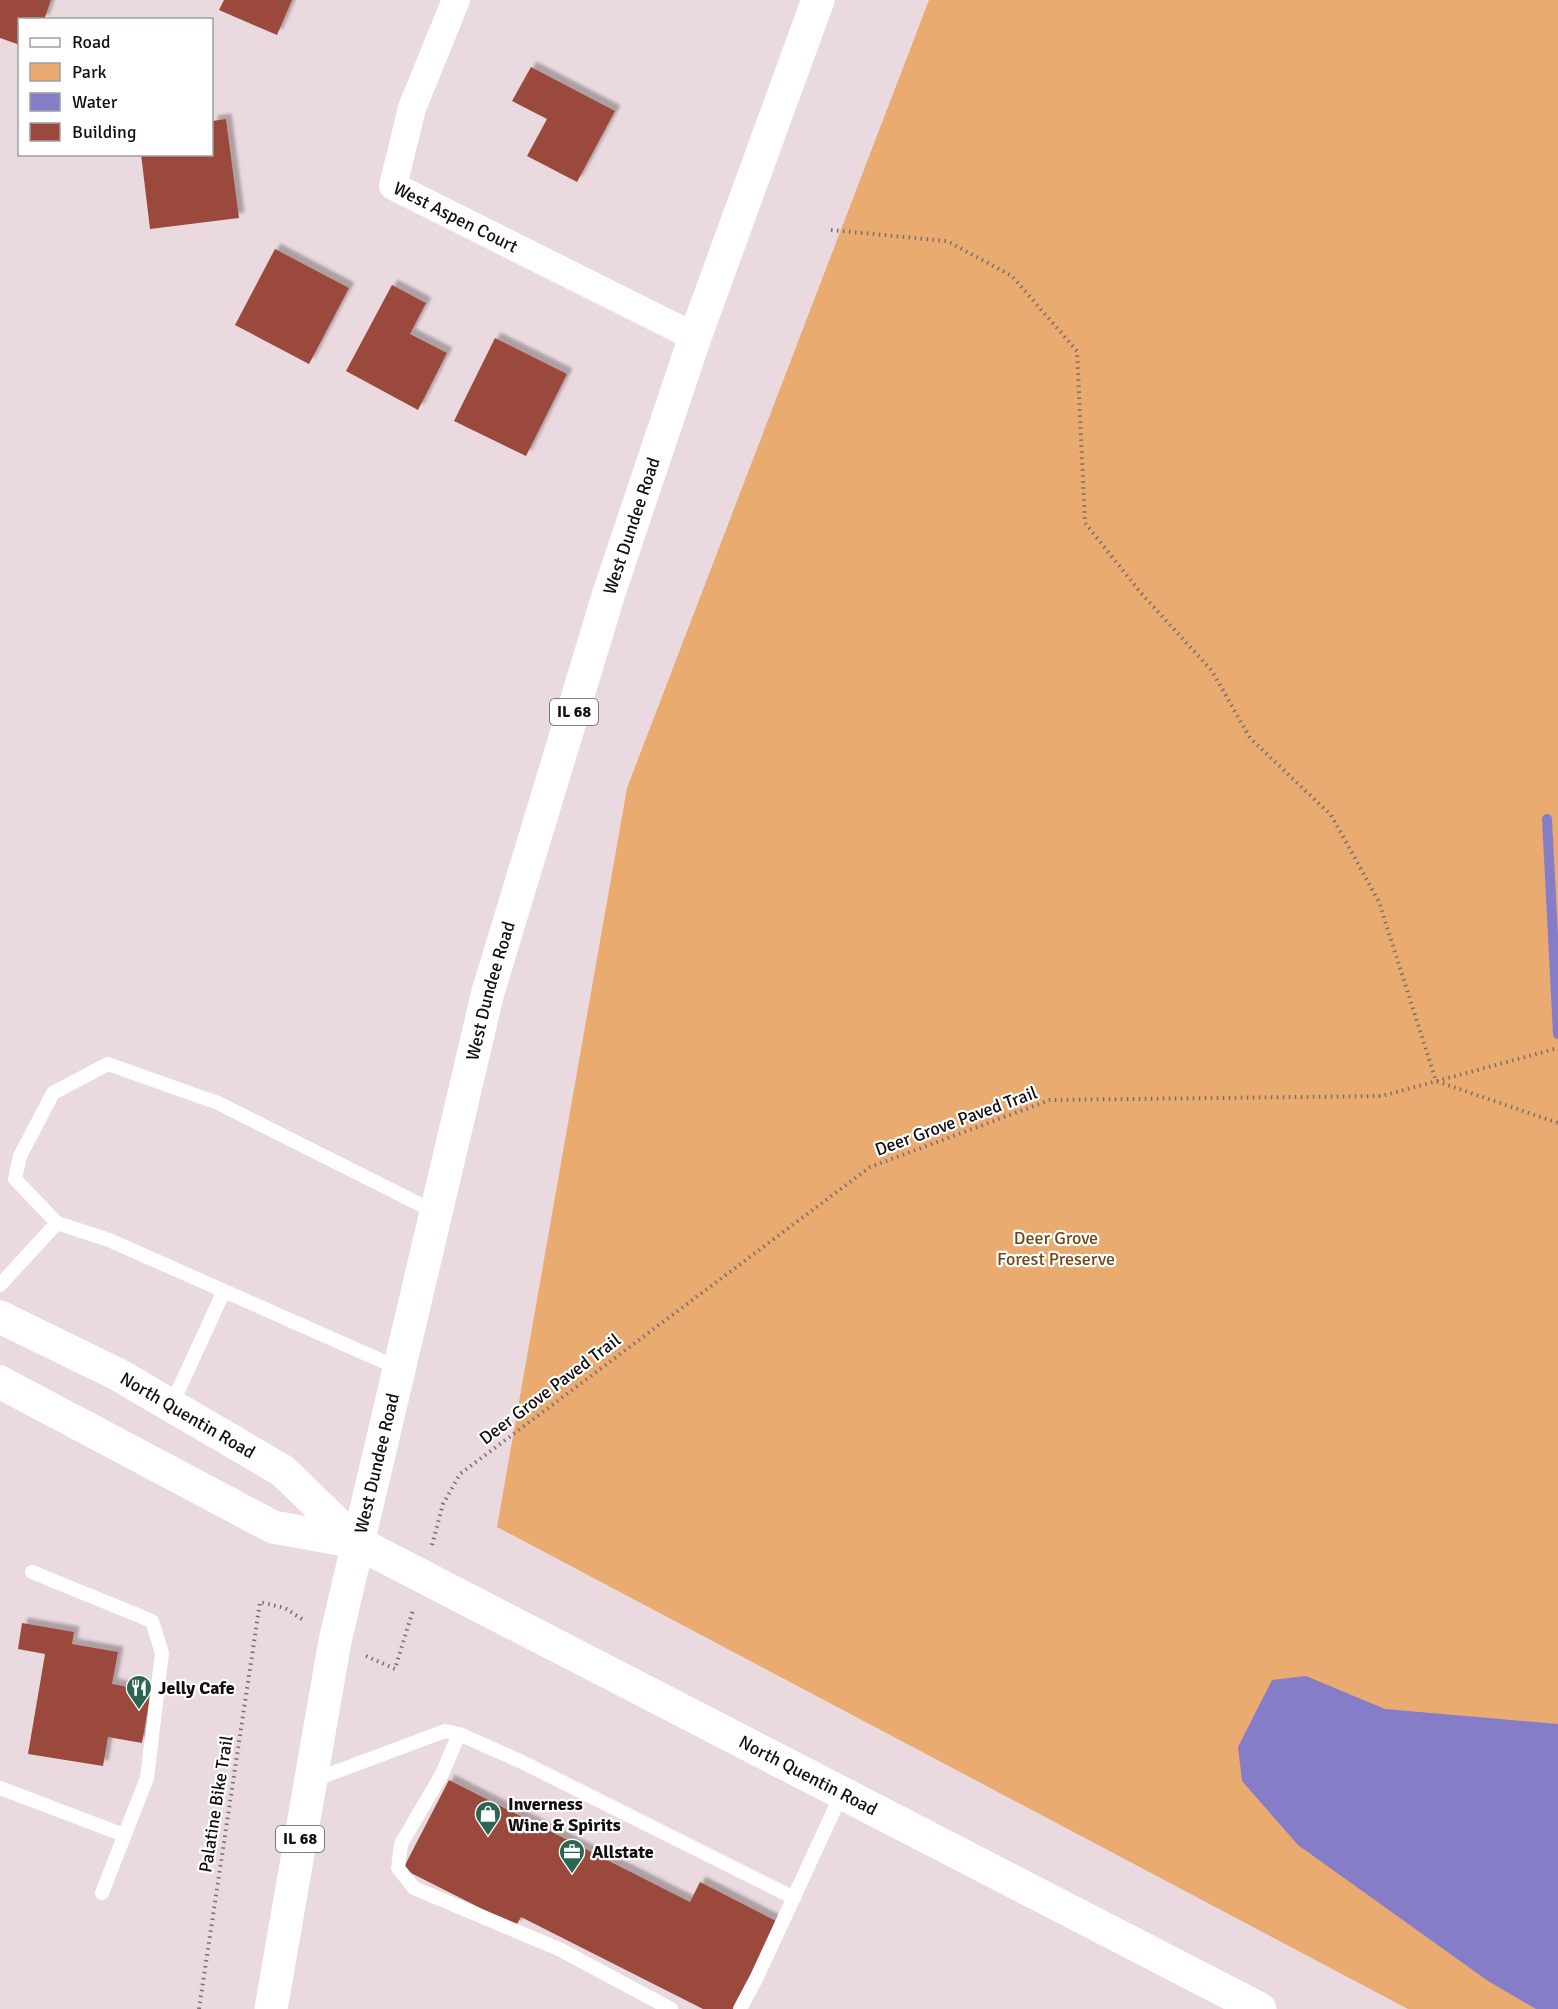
<svg xmlns="http://www.w3.org/2000/svg" width="1558" height="2009" viewBox="0 0 1558 2009" font-family="Signika,sans-serif">
<style>
.green{fill:#e9ab70}
.water{fill:#867dc9}
.lines{fill:none;stroke-linecap:round;stroke-linejoin:round}
.stream{stroke:#867dc9;stroke-width:10}
.building{fill:#9b493d;filter:url(#shadow)}
.path{stroke:#796f72;stroke-width:4;stroke-dasharray:1.5 4.5;stroke-linecap:butt}
.service{stroke:#fff;stroke-width:14}
.minor{stroke:#fff;stroke-width:28}
.secondary{stroke:#fff;stroke-width:33}
.primary{stroke:#fff;stroke-width:33}
.labels{text-anchor:middle;dominant-baseline:central;stroke-width:4.5;stroke-linejoin:round;paint-order:stroke}
.shield{fill:#fff;stroke:#5a5658;stroke-width:1.5}
.shield-label{font-size:16px;font-weight:bold;fill:#140e10}
.street-label{font-size:18px;fill:#140e10;stroke:#fff}
.park-label{font-size:18px;fill:#724616;stroke:#fff}
.poi-label{font-size:18px;font-weight:bold;fill:#140e10;stroke:#fff;text-anchor:start}
</style>
<defs>
<filter id="shadow"><feDropShadow dx="5.5" dy="-5.5" stdDeviation="1.5" flood-color="#0004"/></filter>
</defs>
<rect width="100%" height="100%" fill="#eadadf"/>
<path class="green" d="M929,0H1558V2009H1408L497,1527L627,788Z"/>
<path class="water" d="M1306,1676L1385,1709L1558,1724V2009H1536L1488,1981L1298,1845L1242,1781L1238,1747L1272,1680Z"/>
<g class="lines">
<path class="stream" d="M1547,819L1558,1034"/>
</g>
<path class="building" d="M0,0H51L44,20H20V45L0,38Z
M224,0H292L277,35L219,10Z
M531,67L615,111L577,182L527,156L547,119L512,101Z
M226,119L239,218L150,229L141,154H212V121Z
M275,249L349,288L309,364L235,325Z
M392,285L426,303L410,334L447,353L418,410L346,371Z
M495,338L567,374L526,456L454,421Z
M22,1623L74,1632L72,1644L118,1652L112,1684L151,1691L142,1743L108,1737L103,1766L28,1754L45,1654L18,1649Z
M449,1780L690,1902L700,1882L778,1922L734,2009H703L521,1917L516,1926L403,1869Z"/>
<g class="lines">
<path class="path" d="M831,230L947,241L1012,276L1077,351L1085,523L1141,593L1212,671L1250,738L1331,815L1379,902L1436,1081L1558,1123
M432,1545L443,1504L460,1474L870,1167L1050,1100L1382,1096L1558,1048
M366,1656L395,1669L413,1610
M199,2009L260,1602L285,1608L305,1621"/>
<path class="service" d="M0,1285L57,1223
M398,1368L109,1240L57,1223L15,1179L20,1156L53,1093L108,1064L218,1103L435,1212
M171,1406L224,1291
M32,1572L152,1621L162,1653L147,1778L102,1893
M459,1734L522,1762L794,1898
M311,1781L445,1731L459,1734L442,1774L401,1844L398,1868L414,1888L559,1949L671,2009
M0,1788L124,1835
M740,2009L757,1977L842,1793"/>
<path class="minor" id="s1" d="M456,0L412,108L393,186L695,337"/>
<g class="secondary">
<path id="s2" d="M0,1317L117,1374L283,1471L356,1542L1260,2009"/>
<path d="M0,1382L273,1527L356,1542"/>
</g>
<path class="primary" id="s3" d="M271,2009L335,1641L488,992L609,593L695,337L818,0"/>
</g>
<defs>
<symbol id="restaurant-pin" viewBox="-11 -11 22 30"><path d="M0 17L-7.5 6A9.5 9.5 0 1 1 7.5 6Z" fill="#2b6650" stroke="#fff"/><path d="M-5-6h1v4h1v-4h1v4h1v-4h1v5L-1.5 .5V6h-2V.5L-5-1ZM5-6V6H3V1.5H1.5Q1.5-4 5-6Z" fill="#fff"/></symbol>
<symbol id="shop-pin" viewBox="-11 -11 22 30"><path d="M0 17L-7.5 6A9.5 9.5 0 1 1 7.5 6Z" fill="#2b6650" stroke="#fff"/><path d="M-5-2.5h2.3a2.7 3.5 0 0 1 5.4 0H5L5.5 6h-11ZM-1.5-2.5h3a1.5 2.3 0 0 0-3 0Z" fill="#fff"/></symbol>
<symbol id="office-pin" viewBox="-11 -11 22 30"><path d="M0 17L-7.5 6A9.5 9.5 0 1 1 7.5 6Z" fill="#2b6650" stroke="#fff"/><path d="M-6-3h4V-5.5h4V-3h4V5H-6ZM-1-4.5V-3h2v-1.5ZM-6 0V1H6V0Z" fill="#fff"/></symbol>
</defs>
<g fill-rule="evenodd">
<use href="#restaurant-pin" x="124" y="1673" width="30" height="40"/>
<use href="#shop-pin" x="473" y="1799" width="30" height="40"/>
<use href="#office-pin" x="557" y="1837" width="30" height="40"/>
</g>
<g class="labels">
<g class="shield">
<rect x="550" y="699" width="48" height="26" rx="4.5"/>
<rect x="276" y="1826" width="48" height="26" rx="4.5"/>
</g>
<g class="shield-label">
<text x="574" y="712">IL 68</text>
<text x="300" y="1839">IL 68</text>
</g>
<g class="street-label">
<text stroke="none"><textPath href="#s1" startOffset="267">West Aspen Court</textPath></text>
<text stroke="none"><textPath href="#s3" startOffset="1528">West Dundee Road</textPath></text>
<text stroke="none"><textPath href="#s3" startOffset="1042">West Dundee Road</textPath></text>
<text transform="translate(956 1121) rotate(-20)">Deer Grove Paved Trail</text>
<text transform="translate(550 1389) rotate(-37)">Deer Grove Paved Trail</text>
<text stroke="none"><textPath href="#s2" startOffset="212">North Quentin Road</textPath></text>
<text stroke="none"><textPath href="#s3" startOffset="556">West Dundee Road</textPath></text>
<text stroke="none"><textPath href="#s2" startOffset="933">North Quentin Road</textPath></text>
<text transform="translate(216 1804) rotate(-81)">Palatine Bike Trail</text>
</g>
<g class="park-label">
<text x="1056" y="1238">Deer Grove<tspan x="1056" dy="21">Forest Preserve</tspan></text>
</g>
<g class="poi-label">
<text x="158" y="1688">Jelly Cafe</text>
<text x="508" y="1804">Inverness<tspan x="508" dy="21">Wine &amp; Spirits</tspan></text>
<text x="592" y="1852">Allstate</text>
</g>
</g>
<rect x="18" y="18" width="195" height="138" fill="#ffffff" stroke="#a19f9f" stroke-width="1.5"/>
<rect x="30" y="38" width="30" height="9" fill="#ffffff" stroke="#a19f9f" stroke-width="1.5"/>
<text x="72" y="48" font-size="18" fill="#140e10">Road</text>
<rect x="30" y="63" width="30" height="18" fill="#e9ab70" stroke="#a19f9f" stroke-width="1.5"/>
<text x="72" y="78" font-size="18" fill="#140e10">Park</text>
<rect x="30" y="93" width="30" height="18" fill="#867dc9" stroke="#a19f9f" stroke-width="1.5"/>
<text x="72" y="108" font-size="18" fill="#140e10">Water</text>
<rect x="30" y="123" width="30" height="18" fill="#9b493d" stroke="#a19f9f" stroke-width="1.5"/>
<text x="72" y="138" font-size="18" fill="#140e10">Building</text>
</svg>
